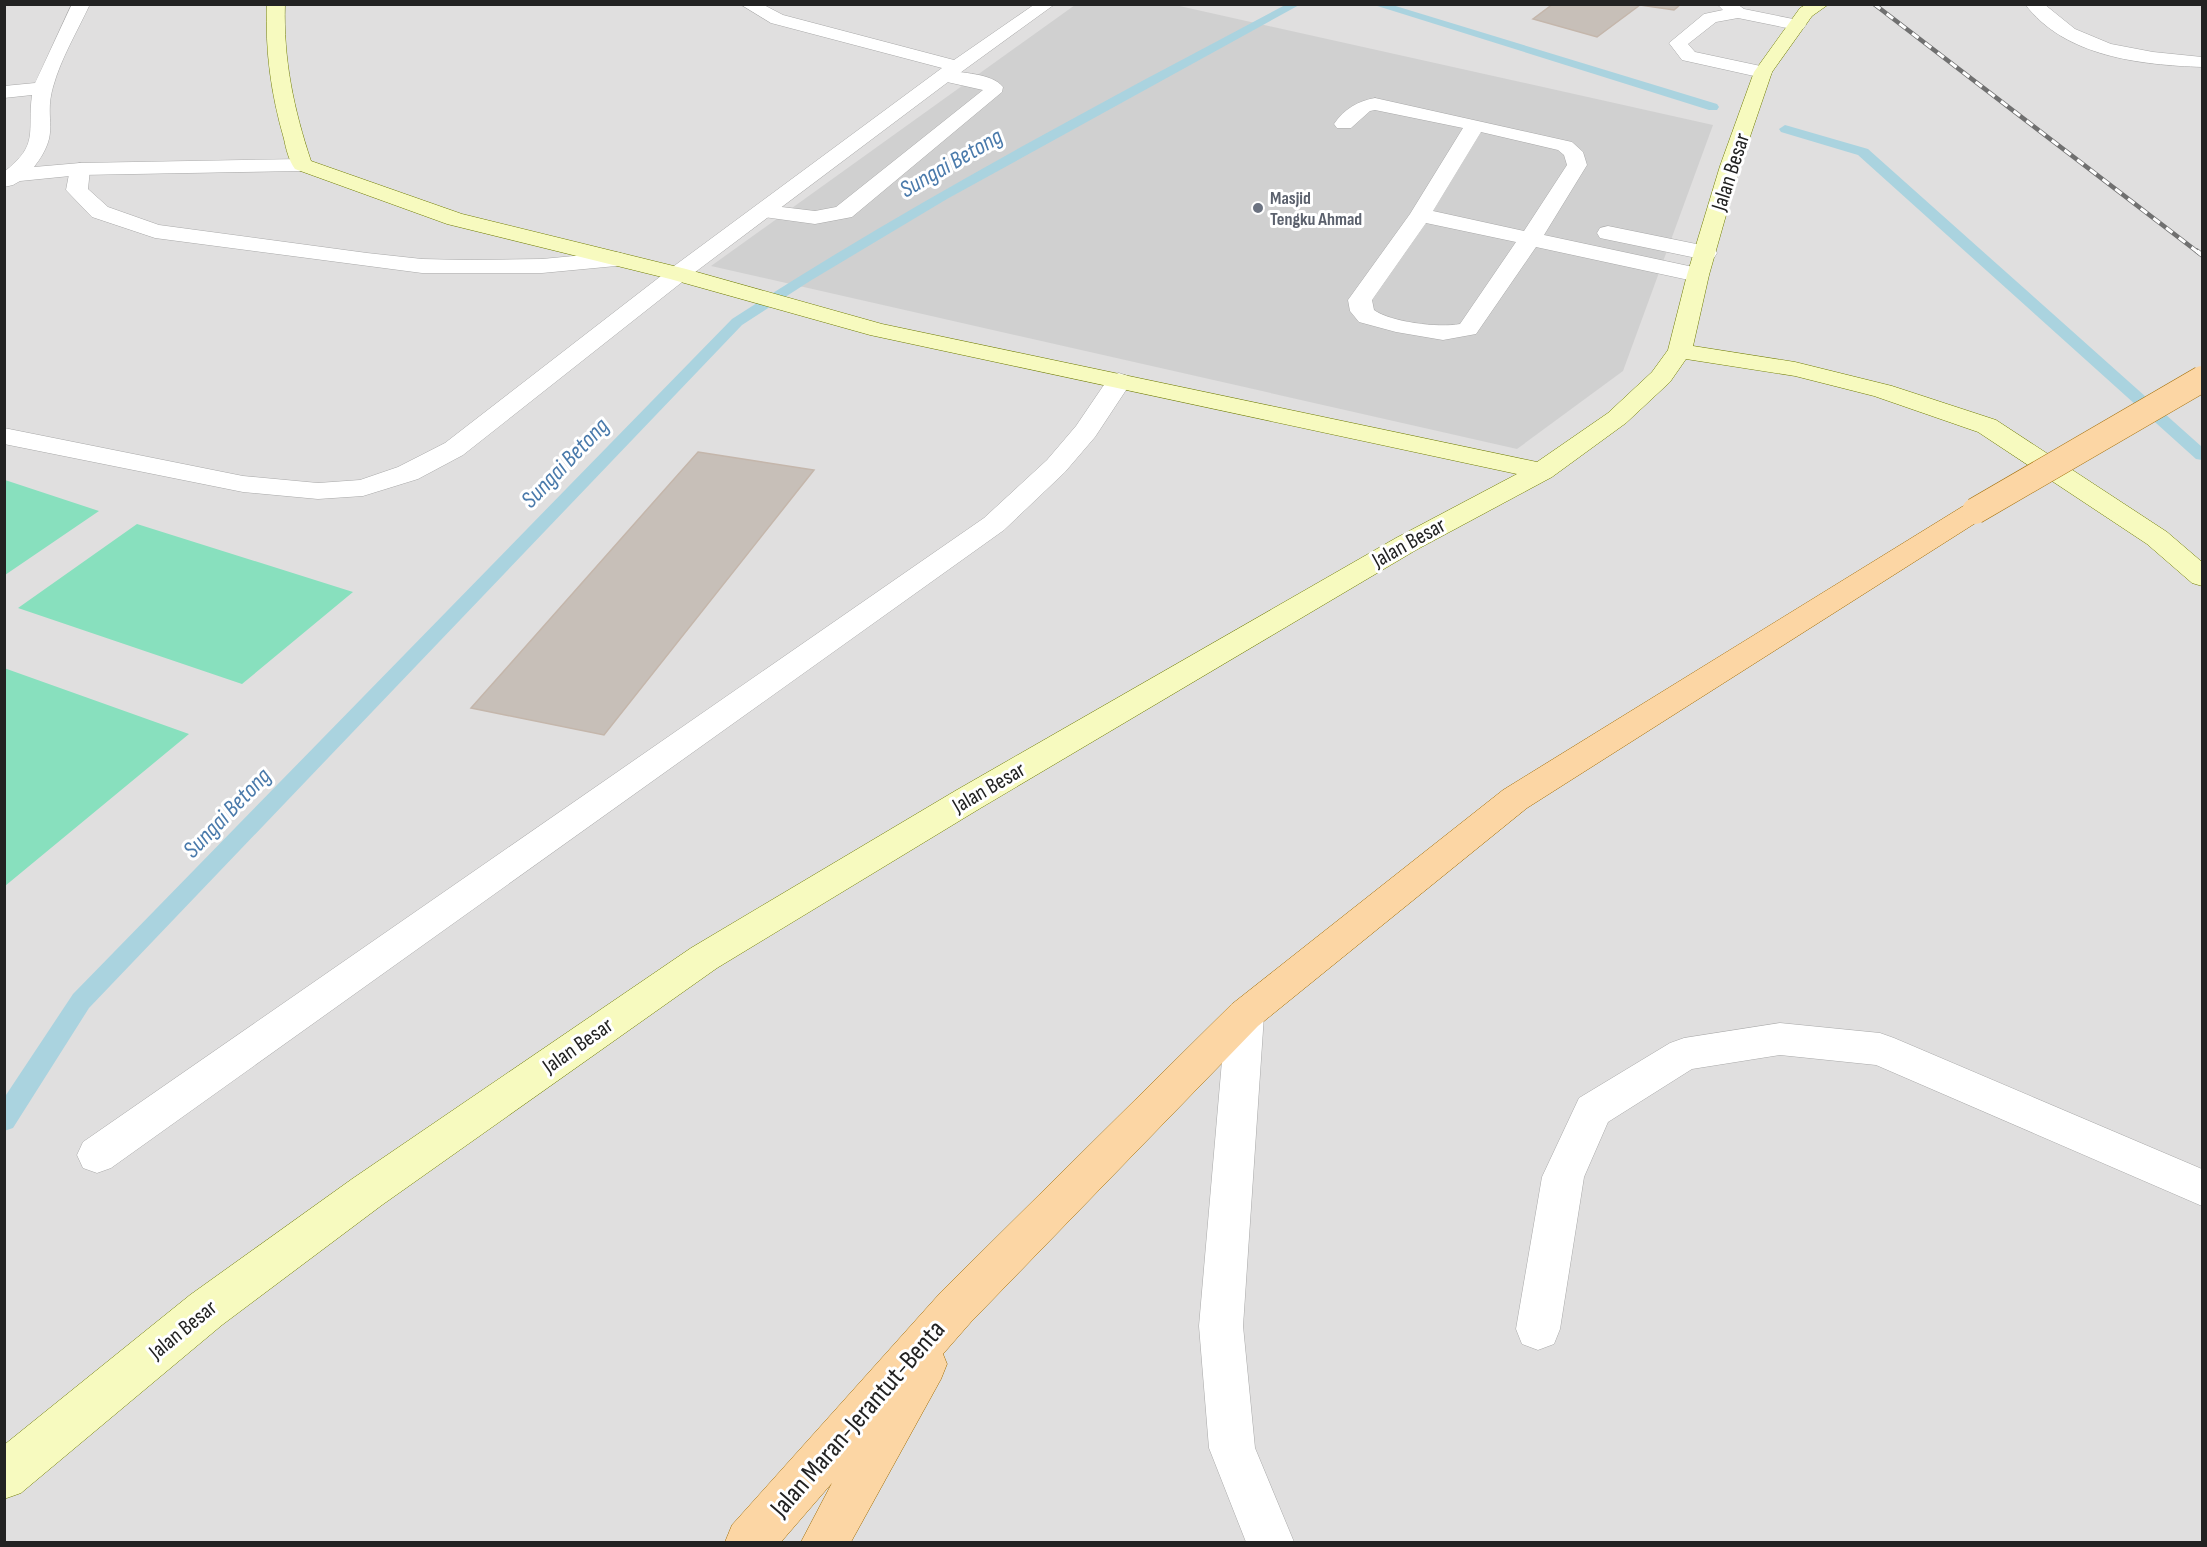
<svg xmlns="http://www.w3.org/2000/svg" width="2207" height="1547" viewBox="0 0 2207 1547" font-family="'Sofia Sans Condensed',sans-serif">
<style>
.residential{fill:#e0dfdf}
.religious{fill:#d0d0d0}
.pitch{fill:#88e0be}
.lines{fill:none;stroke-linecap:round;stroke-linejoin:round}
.stream{fill:#aad3df;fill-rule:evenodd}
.building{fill:#c7bfb8;stroke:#c4b6ab;stroke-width:1.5}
.lane-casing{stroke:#a9a9a9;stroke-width:1}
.street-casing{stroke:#a9a9a9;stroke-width:1}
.secondary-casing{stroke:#707d05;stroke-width:1}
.primary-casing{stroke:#a06b00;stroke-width:1}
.lane{fill:#fff;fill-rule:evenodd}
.street{fill:#fff;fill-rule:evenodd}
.secondary{fill:#f7fabf;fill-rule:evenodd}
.primary{fill:#fcd6a4;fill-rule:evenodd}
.rail-far1-casing{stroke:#707070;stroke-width:4.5}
.rail-casing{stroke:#707070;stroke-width:5}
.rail-far1{stroke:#fff;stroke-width:3;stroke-dasharray:8;stroke-linecap:butt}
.rail{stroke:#fff;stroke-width:4;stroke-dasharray:10;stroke-linecap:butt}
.primary-bridge-casing{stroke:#a06b00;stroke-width:27;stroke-linecap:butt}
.primary-bridge{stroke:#fcd6a4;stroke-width:26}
.worship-dot{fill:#6b7280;stroke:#fff;stroke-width:2}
.labels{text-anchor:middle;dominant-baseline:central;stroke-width:6;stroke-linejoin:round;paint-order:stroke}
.far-worship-label{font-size:18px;font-weight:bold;fill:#5b616d;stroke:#fff;text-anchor:start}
.street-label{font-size:22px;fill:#222;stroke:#fff}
.water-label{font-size:24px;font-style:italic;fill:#4a7aab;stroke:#fff}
.near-street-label{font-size:27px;fill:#222;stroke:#fff}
</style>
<rect width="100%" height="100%" fill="#f2efe9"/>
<path class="residential" d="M5,5H2202V1542H5Z"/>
<path class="religious" d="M1075,5H1175L1713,125L1623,371L1517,449L711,266Z"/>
<path class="pitch" d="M5,480L99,511L5,575Z
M137,524L353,592L242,684L18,608Z
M4,668L189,734L5,886H4Z"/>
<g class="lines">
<path class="stream" d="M1287,4H1301L947,199L810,281L742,325L89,1008L13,1128L4,1131V1098L73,994L732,319C911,203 1098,104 1287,4Z
M1371,4H1389L1717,104L1719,107L1717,110H1709Z
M1785,125L1868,149L2202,447V460L2196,459L1858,155L1781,132L1779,129Z"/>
</g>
<path class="building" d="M1553,4H1681L1674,10L1640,5L1597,37L1533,19Z
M698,452L814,470L604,735L471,708Z"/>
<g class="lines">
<defs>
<path id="lane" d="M1717,4H1737L1744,9L1803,21L1806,25L1803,29L1797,30L1738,18L1716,22L1688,44L1695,52L1770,68L1772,72L1770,76L1763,78L1682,60L1669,43L1704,14L1723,10Z
M2025,4H2044L2075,29L2111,44L2153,52L2202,57V67C2142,65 2064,57 2025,4Z
M945,70C961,73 992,73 1003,87L1002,92L852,217L815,224L757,216L754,211L757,206L765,205L815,211L836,207L983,90L938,80L936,76L938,72Z
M1375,98L1572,142L1583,152L1587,165L1544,235L1698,268L1706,270L1709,275L1706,280L1698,282L1536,247L1476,334L1443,340L1396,332L1359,322L1350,311L1348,300L1410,214L1463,128L1375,110L1370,111L1351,128H1337L1334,124C1344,109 1358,101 1375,98ZM1481,132L1558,150L1564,155L1567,165L1524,231L1433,211ZM1426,223L1516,242L1460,324C1438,328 1391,322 1374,310L1372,300Z
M80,163L87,165L90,169L88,189L108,207L159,225L367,253L422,259L465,260L542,259L616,252L624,254L627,259L624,264L616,266L542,273H422L155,238L92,217L66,190L70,169L73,165Z
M1608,226L1706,246L1714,248L1717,253L1714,258L1706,260L1600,238L1597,233L1600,228Z
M678,267L686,269L689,274L686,279L463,455L418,479L363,496L318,499L243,492L4,444V428L243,476L318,483L360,480L398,467L445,443L670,269Z
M1119,373L1128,376L1132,381L1095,437L1065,472L1004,530L111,1168L97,1173L83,1168L77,1155L83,1142L984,518L1047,460L1076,426L1110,376Z
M1780,1023L1880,1033L1894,1038L2202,1169V1206L1876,1065L1780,1055L1692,1069L1608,1122L1584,1177L1560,1329L1554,1344L1538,1350L1522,1344L1516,1329L1542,1177L1579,1098L1670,1043L1684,1038Z"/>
<path id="street" d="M72,4H90C77,32 61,58 53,87C43,122 62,131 34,167L80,163L302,159L309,161L312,165L309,169L302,171L80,175L20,181L13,185L4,187V172C40,144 27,133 32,95L4,98V86L35,83Z
M740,4H762L783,15L954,60L1035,4H1055L964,70L686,279L678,281L670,279L667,274L670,269L942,68L771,23Z
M1245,1000L1258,1004L1264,1015L1243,1326L1255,1448L1294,1542H1246L1209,1448L1199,1326L1226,1015L1232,1004Z"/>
<path id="secondary" d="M267,4H285C283,59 294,110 311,161L462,214L686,269L882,324L1537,462L1608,413L1652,372L1668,350L1687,275L1720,166L1754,72L1800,8L1807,4H1829L1812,16L1772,72L1740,166L1709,275L1693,346L1795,362L1892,386L1996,420L2167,532L2202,562V586L2192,583L2147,544L1978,432L1874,396L1795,376L1686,359L1670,382L1626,423L1552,477L1416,550L979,809L717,968L382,1205L222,1325L21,1493L4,1499V1445L190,1295L352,1179L691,948L955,791L1396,538L1517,474L870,335L670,279L447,224L295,169C289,161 286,149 284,139C271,94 265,51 267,4Z"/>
<path id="primary" d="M1975,503L1985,505L1989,511L1985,517L1527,808L1258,1026L971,1322L943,1354L947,1364L941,1379L851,1542H801L832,1483L781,1542H725L732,1525L941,1292L1232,1004L1503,790L1965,505Z"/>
</defs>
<use href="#lane" class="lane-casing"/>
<use href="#street" class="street-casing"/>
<use href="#secondary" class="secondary-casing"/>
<use href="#primary" class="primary-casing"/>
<use href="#lane" class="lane"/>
<use href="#street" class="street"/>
<use href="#secondary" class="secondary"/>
<use href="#primary" class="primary"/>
<defs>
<path id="rail-far1" d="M1874,4L2199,253"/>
<path id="rail" d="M2197,251L2202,255"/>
</defs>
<use href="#rail-far1" class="rail-far1-casing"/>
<use href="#rail" class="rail-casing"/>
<use href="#rail-far1" class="rail-far1"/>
<use href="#rail" class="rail"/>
<defs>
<path id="primary-bridge" d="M1975,511L2202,379"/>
</defs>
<use href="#primary-bridge" class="primary-bridge-casing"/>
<use href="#primary-bridge" class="primary-bridge"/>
</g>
<circle class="worship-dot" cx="1258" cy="208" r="6"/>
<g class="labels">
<g class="far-worship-label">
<text x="1270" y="198">Masjid<tspan x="1270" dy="21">Tengku Ahmad</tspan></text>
</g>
<g class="street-label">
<text transform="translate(1731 172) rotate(-72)">Jalan Besar</text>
<text transform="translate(1409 543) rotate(-29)">Jalan Besar</text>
<text transform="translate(989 788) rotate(-30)">Jalan Besar</text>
<text transform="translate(578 1046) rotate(-35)">Jalan Besar</text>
<text transform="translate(183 1330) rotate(-39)">Jalan Besar</text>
</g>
<g class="water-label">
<text transform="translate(951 163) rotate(-30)">Sungai Betong</text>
<text transform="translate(565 463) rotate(-46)">Sungai Betong</text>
<text transform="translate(227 813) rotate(-46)">Sungai Betong</text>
</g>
<g class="near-street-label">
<text transform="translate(858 1419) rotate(-49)">Jalan Maran-Jerantut-Benta</text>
</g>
</g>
<rect width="2207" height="1547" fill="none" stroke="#222222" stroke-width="12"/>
</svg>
